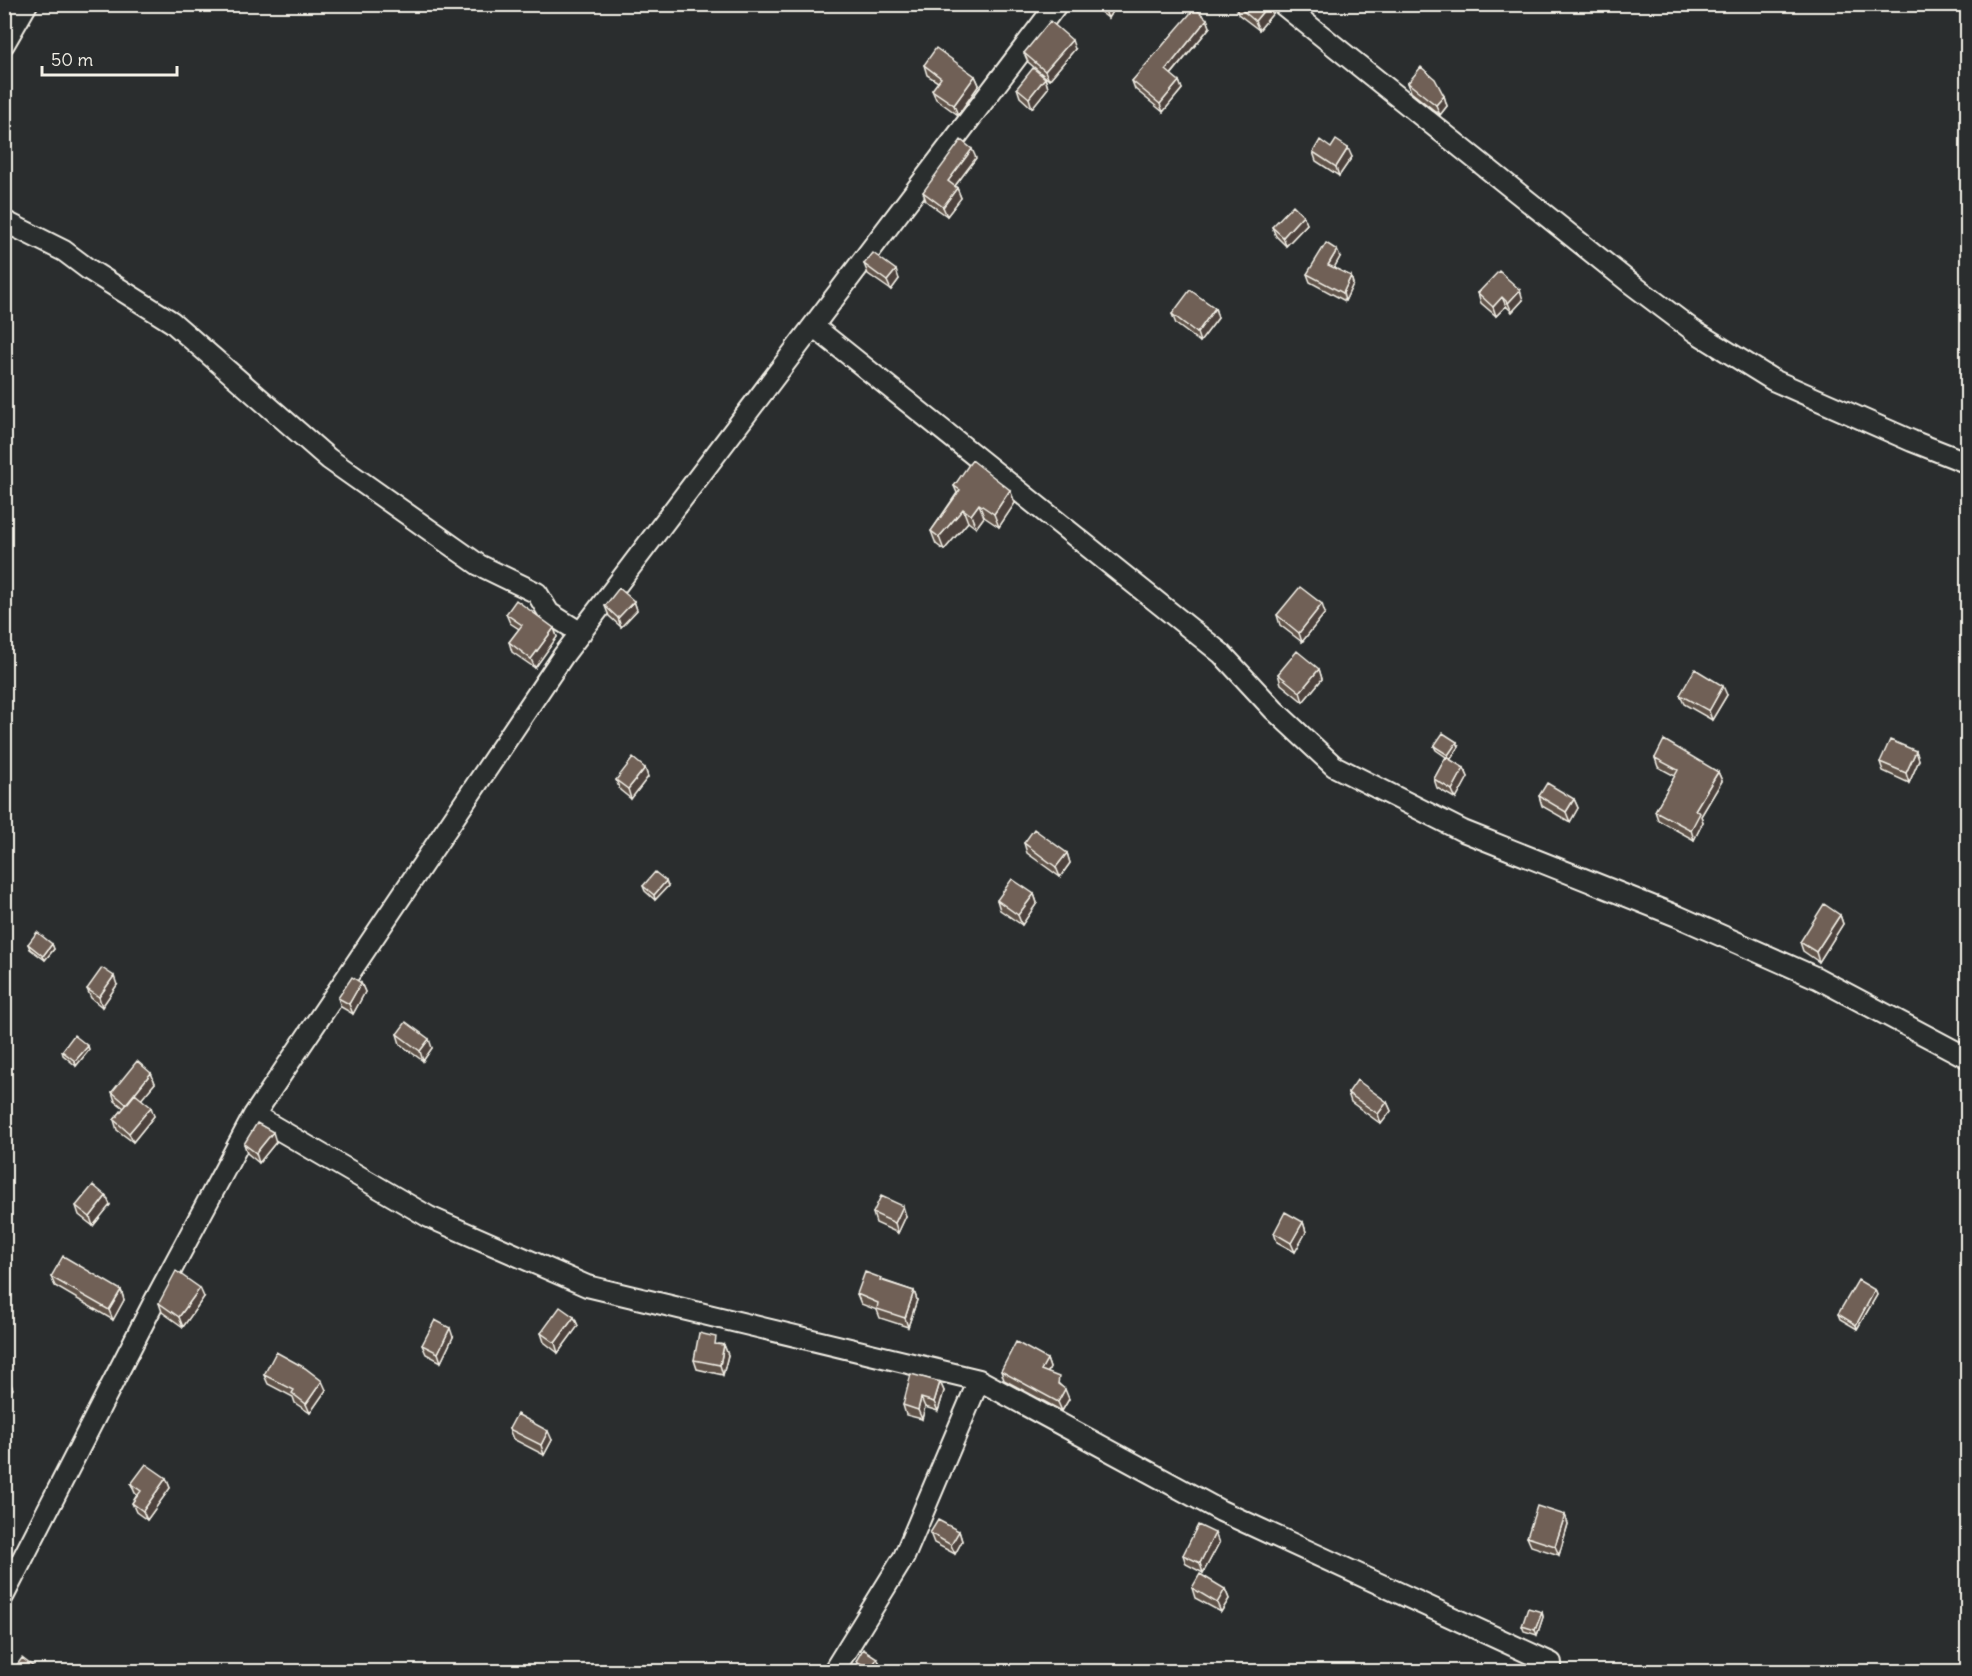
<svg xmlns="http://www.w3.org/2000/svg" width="1972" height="1676" viewBox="0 0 1972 1676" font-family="Delius,sans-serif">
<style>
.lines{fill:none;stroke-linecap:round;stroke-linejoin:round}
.street-casing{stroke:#f4f1e8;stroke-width:24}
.street{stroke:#2a2d2e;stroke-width:20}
.wall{fill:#60534a;stroke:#f4f1e8;stroke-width:1.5}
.shaded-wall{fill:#4e433c;stroke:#f4f1e8;stroke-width:1.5}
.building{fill:#706056;stroke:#f4f1e8;stroke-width:1.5}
</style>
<rect width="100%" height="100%" fill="#2a2d2e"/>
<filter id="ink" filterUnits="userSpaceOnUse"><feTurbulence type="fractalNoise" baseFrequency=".0167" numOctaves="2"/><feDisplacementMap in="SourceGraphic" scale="12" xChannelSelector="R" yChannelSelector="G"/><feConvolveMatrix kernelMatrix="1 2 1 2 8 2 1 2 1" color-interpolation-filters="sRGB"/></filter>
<g filter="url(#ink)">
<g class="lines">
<defs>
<path id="street" d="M1282,4L1629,282L1694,331L1773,380L1912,441L1968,463
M4,44L27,4
M4,221L64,251L88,269L172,322L329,459L479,565L537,593L549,613L581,633
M813,326L1222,654L1274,710L1334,766L1463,831L1677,916L1817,978L1968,1058
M254,1115L429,1217L587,1286L979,1380L1221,1511L1551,1663V1672
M4,1595L153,1304L254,1115L563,656L1057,4
M833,1672L904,1557L979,1380"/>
</defs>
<use href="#street" class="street-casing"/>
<use href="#street" class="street"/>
</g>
<path class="wall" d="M1090,4H1117L1108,18Z
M1235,4L1274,12L1259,30L1238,14Z
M1207,19L1210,27L1171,75L1179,81L1182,89L1163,112L1135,89L1132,81Z
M1075,49L1049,80L1028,62L1024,53Z
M924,65L975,76L979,85L958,115L936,99L932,90L938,82L927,75Z
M1045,78L1048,88L1032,108L1020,97L1017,88Z
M1408,83L1444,96L1447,106L1440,115L1411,92Z
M1331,148L1352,157L1339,176L1316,161L1313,152Z
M976,158L955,186L957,188L961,198L947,216L926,201L923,192Z
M1303,215L1307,224L1286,246L1276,236L1272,227Z
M1340,257L1334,268L1351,276L1353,284L1345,301L1310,282L1307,274Z
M864,264L899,279L891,290L868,274Z
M1478,293L1523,300L1512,312L1506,306L1496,316L1481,303Z
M1215,308L1218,318L1200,342L1176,324L1172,314Z
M954,486L1010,490L1015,503L999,527L984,517L976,528L968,522L944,550L936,544L931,531L957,493Z
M634,601L637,610L621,627L609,616L605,606Z
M1325,613L1302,642L1280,625L1277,615Z
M506,614L554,628L557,637L535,668L512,652L509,642L519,629L510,623Z
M1319,669L1322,679L1303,702L1281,684L1278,674Z
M1680,695H1727L1712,720L1684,704Z
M1457,742L1459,747L1450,760L1464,768L1468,777L1456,799L1437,788L1434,779L1446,757L1436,750L1434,746Z
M1916,751L1919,760L1909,783L1883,771L1880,762Z
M1655,758L1718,772L1722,781L1701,816L1703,822L1694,840L1658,820L1655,811L1675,776L1658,767Z
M645,768L648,777L631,799L620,790L616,780Z
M1539,796L1574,799L1578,808L1570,822L1542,806Z
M1024,843L1067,853L1070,863L1060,877L1027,853Z
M643,886H668L655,900L645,891Z
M1034,894L1037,903L1022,925L1000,910L997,900Z
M1840,915L1843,924L1819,962L1803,951L1800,942Z
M28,944H52L54,949L45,960L30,949Z
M361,983L365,992L353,1014L341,1007L338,998Z
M117,985L102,1007L91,998L87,989Z
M397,1034L432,1048L423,1061L400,1044Z
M88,1046L89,1050L76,1066L63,1055L62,1051Z
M151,1073L155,1083L141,1099L154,1116L133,1142L117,1130L114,1120L124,1108L115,1101L112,1092Z
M1348,1093L1387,1102L1391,1111L1381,1124L1351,1102Z
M276,1142L259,1163L247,1153L244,1144Z
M106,1196L110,1205L93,1226L79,1215L76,1206Z
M873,1213L906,1216L898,1233L876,1223Z
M1303,1222L1306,1232L1295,1252L1277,1242L1274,1233Z
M51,1277L121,1290L124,1300L113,1320L55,1286Z
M882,1280L914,1291L917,1300L908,1327L880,1318L877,1310L861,1304L857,1294Z
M1875,1290L1877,1295L1857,1329L1840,1319L1838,1314Z
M204,1297L183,1327L162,1312L159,1303Z
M574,1317L578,1326L558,1353L544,1342L541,1333Z
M453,1337L441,1362L426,1354L422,1345Z
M719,1344L724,1345L728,1355L723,1375L697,1369L694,1360Z
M1047,1359L1050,1368L1048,1373L1062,1387L1069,1399L1062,1411L1004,1380L1001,1371Z
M264,1375L326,1390L310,1413L295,1403L293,1397L268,1384Z
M940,1382L944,1391L938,1411L925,1407L922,1419L906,1415L903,1405Z
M509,1429L552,1440L544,1455L513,1439Z
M166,1478L170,1488L147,1520L136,1512L132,1503L137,1495L135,1493L131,1484Z
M1565,1515L1568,1524L1559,1555L1531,1546L1527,1537Z
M959,1531L962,1541L955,1554L934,1543L930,1533Z
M1219,1543L1203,1573L1186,1564L1183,1555Z
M1192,1588L1225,1589L1229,1599L1221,1612L1195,1598Z
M1542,1612L1543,1617L1537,1635L1524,1631L1522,1626Z
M856,1661L879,1662L874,1671H868L858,1665Z"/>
<path class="shaded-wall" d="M1107,4H1117L1108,18L1104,8Z
M1269,4H1271L1274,12L1259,30L1255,21Z
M1207,19L1210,27L1168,78L1166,70Z
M1072,40L1075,49L1049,80L1045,71Z
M975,76L979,85L958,115L954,105Z
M1045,78L1048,88L1032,108L1029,98Z
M1179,81L1182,89L1163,112L1160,104Z
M1444,96L1447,106L1440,115L1436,105Z
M1348,148L1352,157L1339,176L1336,167Z
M972,149L976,158L951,191L948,181Z
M957,188L961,198L947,216L943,207Z
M1303,215L1307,224L1286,246L1283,237Z
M1337,250L1340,257L1331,273L1328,265Z
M896,270L899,279L891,290L887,281Z
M1351,276L1353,284L1345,301L1343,293Z
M1520,290L1523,300L1512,312L1508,303Z
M1502,297L1506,306L1496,316L1493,307Z
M1215,308L1218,318L1200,342L1197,333Z
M1010,490L1015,503L999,527L994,514Z
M979,504L984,517L976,528L971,515Z
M963,509L968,522L944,550L939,537Z
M634,601L637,610L621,627L618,618Z
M1322,604L1325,613L1302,642L1299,633Z
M554,628L557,637L535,668L531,659Z
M1319,669L1322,679L1303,702L1300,692Z
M1723,686L1727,695L1712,720L1709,711Z
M1457,742L1459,747L1450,760L1448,755Z
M1916,751L1919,760L1909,783L1906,773Z
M645,768L648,777L631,799L628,789Z
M1464,768L1468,777L1456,799L1452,790Z
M1718,772L1722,781L1701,816L1703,822L1694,840L1691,830L1695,810Z
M1574,799L1578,808L1570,822L1566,812Z
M1067,853L1070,863L1060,877L1056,867Z
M666,881L668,886L655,900L654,895Z
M1034,894L1037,903L1022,925L1018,915Z
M1840,915L1843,924L1819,962L1816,952Z
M52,944L54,949L45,960L43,956Z
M114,976L117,985L102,1007L99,997Z
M361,983L365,992L353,1014L349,1004Z
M429,1039L432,1048L423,1061L420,1051Z
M88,1046L89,1050L76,1066L75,1061Z
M151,1073L155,1083L130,1113L126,1104Z
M1387,1102L1391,1111L1381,1124L1378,1114Z
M151,1107L154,1116L133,1142L129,1133Z
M273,1132L276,1142L259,1163L256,1153Z
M106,1196L110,1205L93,1226L90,1217Z
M903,1206L906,1216L898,1233L895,1223Z
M1303,1222L1306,1232L1295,1252L1291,1243Z
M200,1288L204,1297L183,1327L179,1317Z
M121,1290L124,1300L113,1320L109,1310Z
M1875,1290L1877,1295L1857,1329L1856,1325Z
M914,1291L917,1300L908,1327L905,1318Z
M574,1317L578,1326L558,1353L555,1343Z
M450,1328L453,1337L441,1362L438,1353Z
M724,1345L728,1355L723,1375L720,1365Z
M1047,1359L1050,1368L1044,1379L1041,1370Z
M9,1380L13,1389L4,1401V1387Z
M322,1381L326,1390L310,1413L306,1404Z
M940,1382L944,1391L938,1411L934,1402Z
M1065,1389L1069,1399L1062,1411L1058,1402Z
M921,1398L925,1407L922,1419L918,1410Z
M548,1431L552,1440L544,1455L541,1445Z
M166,1478L170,1488L147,1520L143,1511Z
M1565,1515L1568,1524L1559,1555L1555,1546Z
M959,1531L962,1541L955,1554L951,1545Z
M1215,1533L1219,1543L1203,1573L1200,1563Z
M1225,1589L1229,1599L1221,1612L1217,1603Z
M1542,1612L1543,1617L1537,1635L1535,1630Z
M877,1658L879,1662L874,1671H871V1669Z"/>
<path class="building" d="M1099,4H1107L1104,8Z
M1235,4H1269L1255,21Z
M1195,8L1207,19L1166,70L1179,81L1160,104L1132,81Z
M1050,21L1072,40L1045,71L1024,53Z
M936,48L975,76L954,105L932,90L941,78L924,65Z
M1421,67L1435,79L1444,96L1436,105L1408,83Z
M1033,68L1045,78L1029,98L1017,88Z
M961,140L972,149L948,181L957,188L943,207L923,192Z
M1320,140L1331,148L1336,140L1348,148L1336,167L1313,152Z
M1293,205L1303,215L1283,237L1272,227Z
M1326,243L1337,250L1328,265L1351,276L1343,293L1307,274Z
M873,253L896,270L887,281L864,264Z
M1499,271L1520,290L1508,303L1502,297L1493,307L1478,293Z
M1190,290L1215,308L1197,333L1172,314Z
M972,460L1010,490L994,514L979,504L971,515L963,509L939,537L931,531L960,490L954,486Z
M1300,587L1322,604L1299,633L1277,615Z
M619,588L634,601L618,618L605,606Z
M516,600L554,628L531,659L509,642L522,625L506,614Z
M1297,651L1319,669L1300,692L1278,674Z
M1695,669L1723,686L1709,711L1680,695Z
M1443,733L1457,742L1448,755L1434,746Z
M1664,740L1718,772L1695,810L1700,813L1691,830L1655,811L1678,770L1655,758Z
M1890,740L1916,751L1906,773L1880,762Z
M1446,757L1464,768L1452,790L1434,779Z
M633,758L645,768L628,789L616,780Z
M1547,783L1574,799L1566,812L1539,796Z
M1034,829L1067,853L1056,867L1024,843Z
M655,872L666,881L654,895L643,886Z
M1012,879L1034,894L1018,915L997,900Z
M1824,904L1840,915L1816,952L1800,942Z
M37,932L52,944L43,956L28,944Z
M102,968L114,976L99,997L87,989Z
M352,977L361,983L349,1004L338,998Z
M406,1022L429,1039L420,1051L397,1034Z
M74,1035L88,1046L75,1061L62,1051Z
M137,1061L151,1073L126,1104L112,1092Z
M1357,1080L1387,1102L1378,1114L1348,1093Z
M135,1094L151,1107L129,1133L114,1120Z
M257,1123L273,1132L256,1153L244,1144Z
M93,1185L106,1196L90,1217L76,1206Z
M881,1196L903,1206L895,1223L873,1213Z
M1285,1212L1303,1222L1291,1243L1274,1233Z
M63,1256L121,1290L109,1310L51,1277Z
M176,1271L200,1288L179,1317L159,1303Z
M865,1272L881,1278L880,1280L914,1291L905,1318L877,1309L878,1303L857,1294Z
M1858,1280L1875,1290L1856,1325L1838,1314Z
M560,1307L574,1317L555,1343L541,1333Z
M435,1320L450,1328L438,1353L422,1345Z
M699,1333L716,1337L715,1344L724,1345L720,1365L694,1360Z
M1016,1342L1047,1359L1041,1370L1059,1377L1058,1384L1065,1389L1058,1402L1001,1371Z
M276,1352L305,1368L322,1381L306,1404L292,1393L294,1390L264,1375Z
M911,1374L940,1382L934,1402L921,1398L918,1410L903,1405Z
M4,1377L9,1380L4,1387Z
M517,1414L548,1431L541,1445L509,1429Z
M146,1464L166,1478L143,1511L132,1503L141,1491L131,1484Z
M1537,1506L1565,1515L1555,1546L1527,1537Z
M938,1520L959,1531L951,1545L930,1533Z
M1198,1525L1215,1533L1200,1563L1183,1555Z
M1200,1574L1225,1589L1217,1603L1192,1588Z
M1528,1608L1542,1612L1535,1630L1522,1626Z
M863,1649L877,1658L871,1669L856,1661Z
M22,1658L39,1671H17L14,1669Z
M858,1668L864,1671H856Z"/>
</g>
<rect width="1972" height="1676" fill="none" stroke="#2a2d2e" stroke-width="24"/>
<rect x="12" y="12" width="1948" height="1652" fill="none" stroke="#f4f1e8" stroke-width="2" filter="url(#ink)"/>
<path d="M42 66v9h135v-9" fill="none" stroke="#f4f1e8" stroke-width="3"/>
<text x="51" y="66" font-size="18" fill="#f4f1e8" stroke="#2a2d2e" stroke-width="4.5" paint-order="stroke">50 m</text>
</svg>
